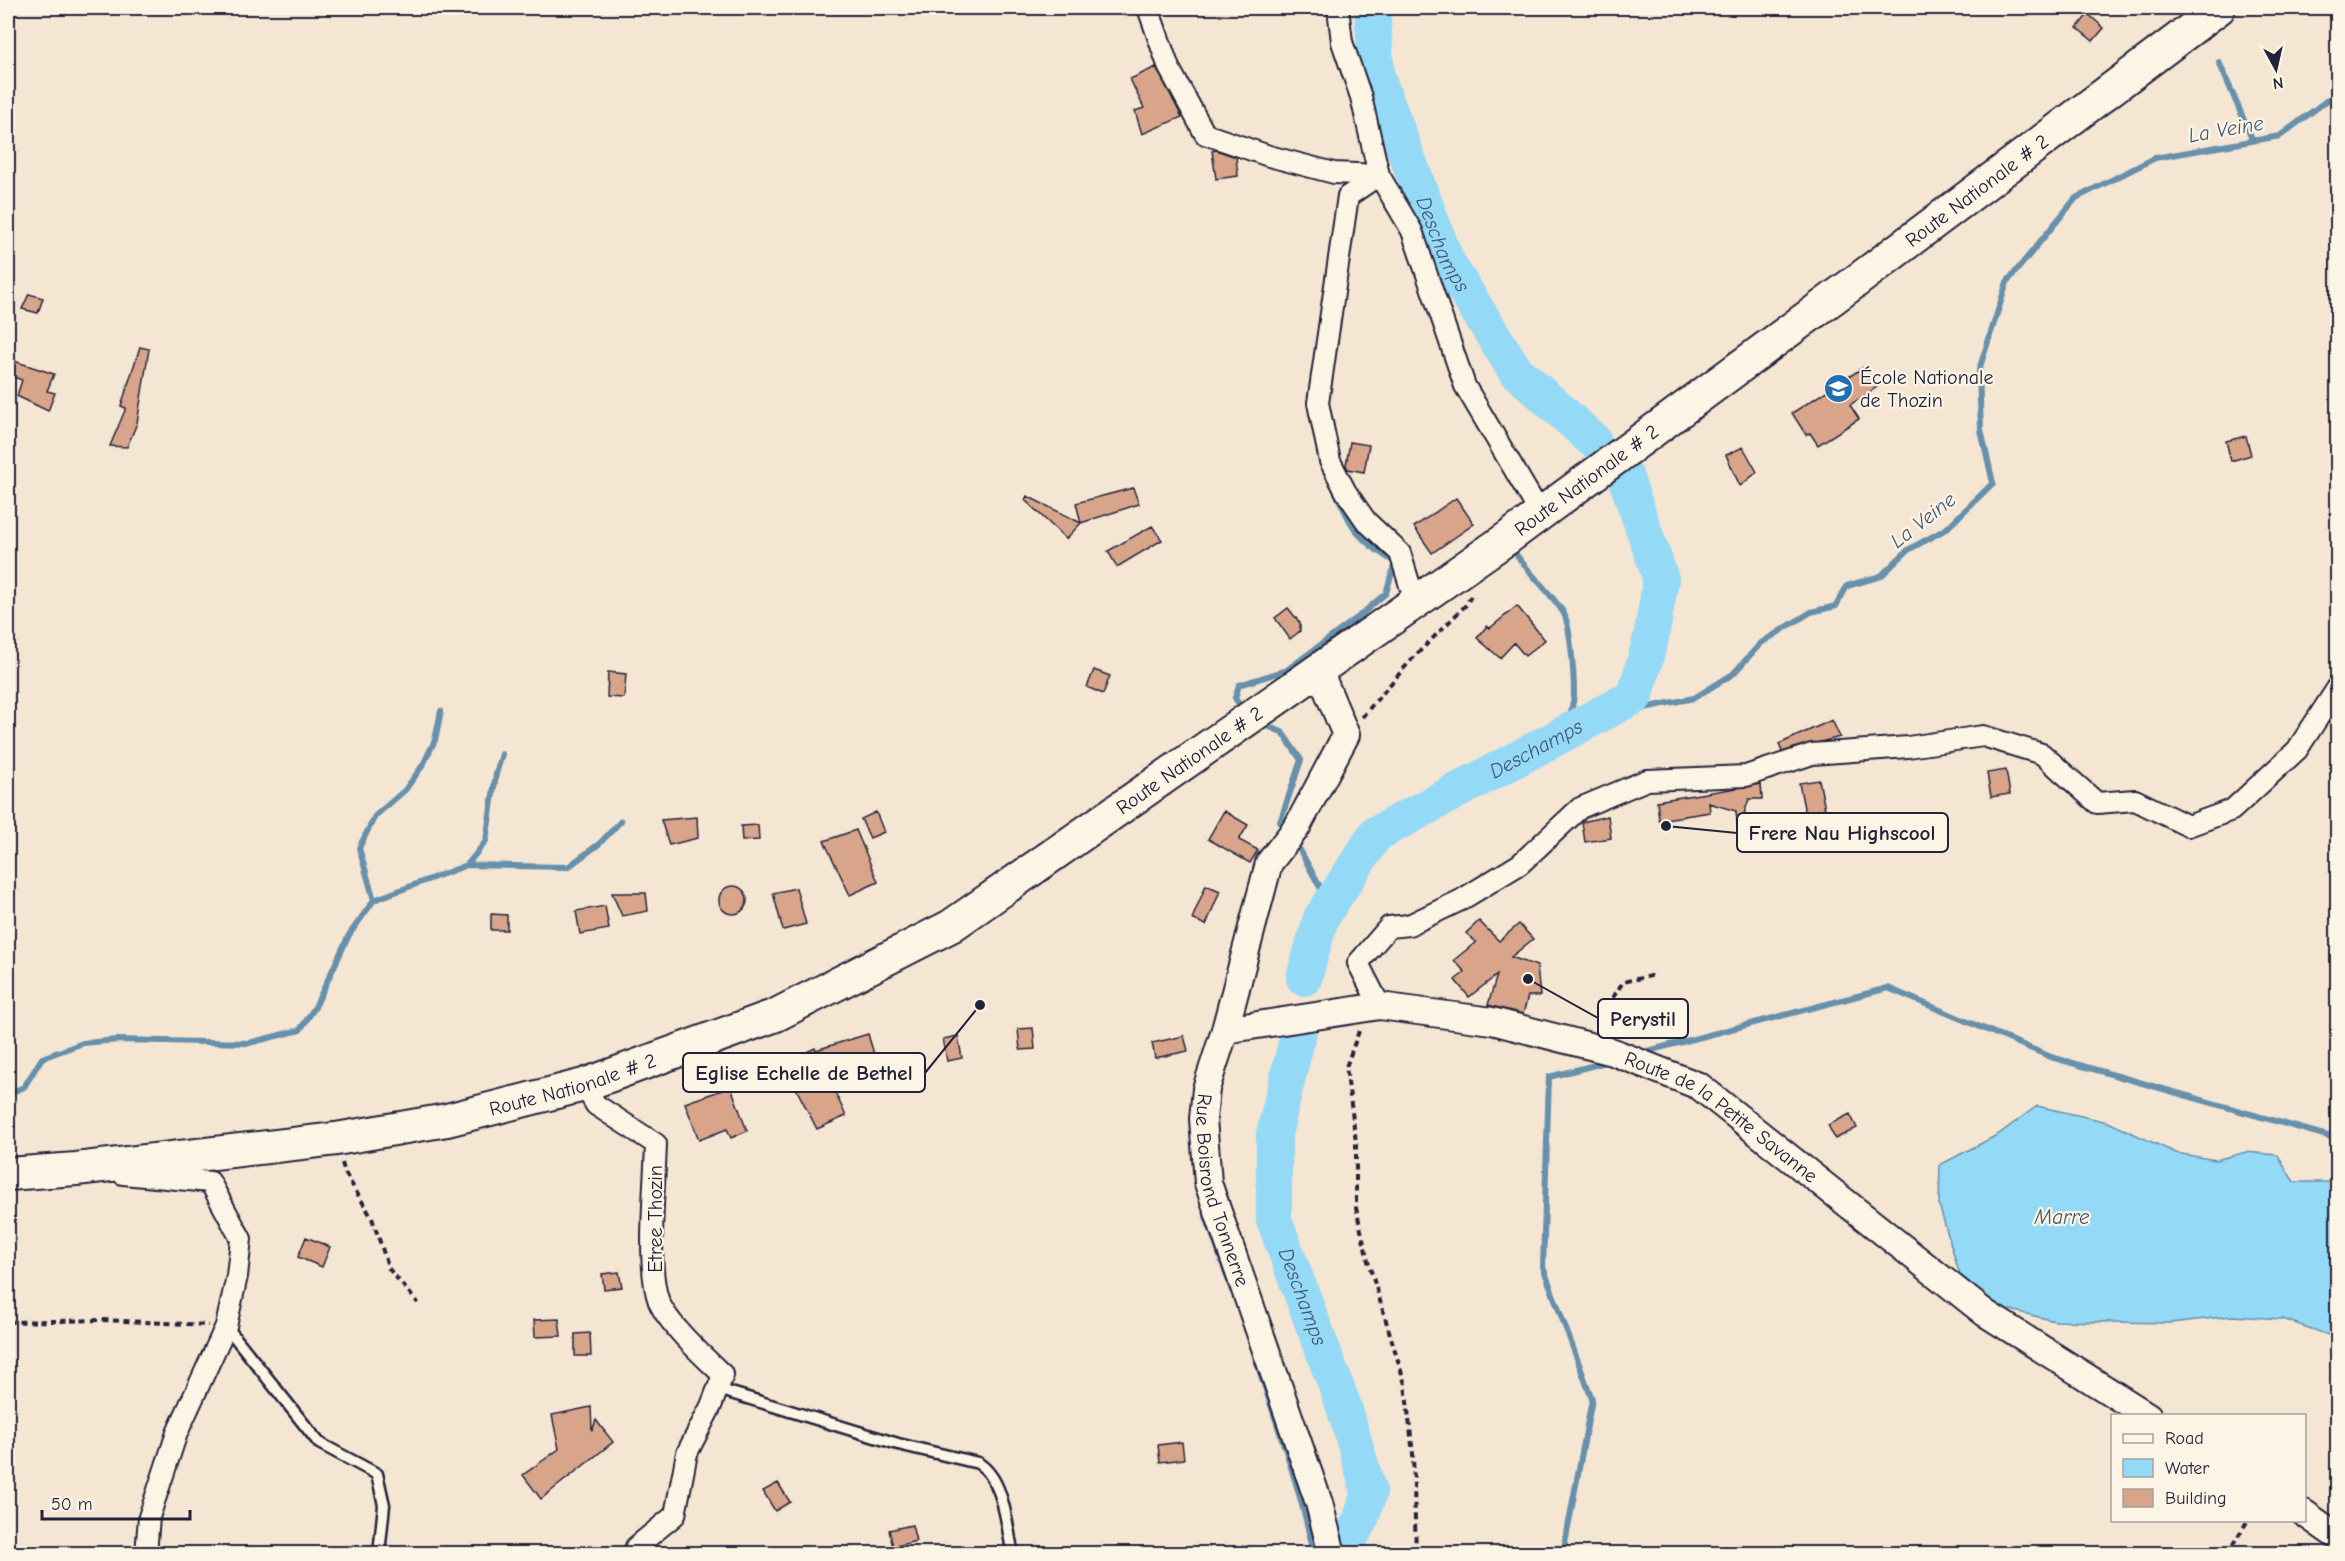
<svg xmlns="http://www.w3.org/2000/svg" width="2345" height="1561" viewBox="0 0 2345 1561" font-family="'Comic Neue',sans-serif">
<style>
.water{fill:#94d9f6;stroke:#6690ab;stroke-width:1.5}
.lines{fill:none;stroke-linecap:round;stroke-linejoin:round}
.stream{stroke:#6690ab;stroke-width:6}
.river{stroke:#94d9f6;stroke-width:36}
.building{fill:#d8a58b;stroke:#22223b;stroke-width:1.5}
.service-casing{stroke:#22223b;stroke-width:15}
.minor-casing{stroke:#22223b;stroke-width:24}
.tertiary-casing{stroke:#22223b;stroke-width:30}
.primary-casing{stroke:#22223b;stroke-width:36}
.path{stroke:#22223b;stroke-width:4;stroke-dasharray:6 4.5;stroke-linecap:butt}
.service{stroke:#fcf5e5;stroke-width:10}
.minor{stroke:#fcf5e5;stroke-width:20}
.tertiary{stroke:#fcf5e5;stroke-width:26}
.primary{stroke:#fcf5e5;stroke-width:32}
.labels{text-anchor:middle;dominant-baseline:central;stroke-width:4.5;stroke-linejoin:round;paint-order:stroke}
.street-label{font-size:20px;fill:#22223b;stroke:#fcf5e5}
.poi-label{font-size:20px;fill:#22223b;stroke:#fcf5e5;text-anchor:start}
.water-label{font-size:21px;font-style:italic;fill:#445973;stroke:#fcf5e5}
.leader{fill:none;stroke:#22223b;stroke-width:2}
.callout-dot{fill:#22223b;stroke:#fcf5e5;stroke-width:2}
.callout{fill:#fcf5e5;stroke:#22223b;stroke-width:2}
.callout-label{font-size:21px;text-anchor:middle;font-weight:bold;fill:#22223b}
</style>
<rect width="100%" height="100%" fill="#f5e5d3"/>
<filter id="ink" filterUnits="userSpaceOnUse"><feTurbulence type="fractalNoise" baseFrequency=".0167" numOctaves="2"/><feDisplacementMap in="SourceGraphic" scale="12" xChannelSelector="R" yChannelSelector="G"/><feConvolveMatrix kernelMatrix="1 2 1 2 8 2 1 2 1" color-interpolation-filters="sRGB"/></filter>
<g filter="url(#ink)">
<path class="water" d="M2037,1106L2108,1122L2176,1153L2216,1160L2246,1152L2277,1155L2294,1182H2337V1338L2283,1319L2232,1316L2170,1323L2055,1321L1994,1306L1962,1282L1939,1205L1940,1165L1999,1134Z"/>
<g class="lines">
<path class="stream" d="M2219,62L2252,139
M1511,547C1526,571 1548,589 1563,612C1571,625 1574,677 1574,694C1573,707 1568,722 1565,735
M1242,709L1235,698L1239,685L1287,670L1357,618L1386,593L1395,562C1358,540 1352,529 1335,490
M1599,717L1694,698L1733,674L1761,643L1811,612L1836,606L1847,586L1881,576L1908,550L1946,529L1993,483L1981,430L1979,370L2007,282L2076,198L2155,158L2280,136L2338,92
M1262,724L1282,732L1301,760L1280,822L1287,830
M1295,841L1321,889L1332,901
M467,865L568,867L599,844L621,821
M374,900L359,848L375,816L405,790L423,765L435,740L441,711
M1640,1053L1888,988L2051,1057L2338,1139
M8,1094L24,1087L42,1058L83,1043L118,1040L249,1043L300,1030L315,1007L349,935L374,900L467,865L486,841L496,774L502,754
M1206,1216L1232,1291
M1255,1357C1276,1422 1300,1487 1314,1554
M1563,1554L1592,1399L1543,1267L1549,1077L1610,1061"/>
<g class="river">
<path id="s1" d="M1372,8L1377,77L1447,262L1515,370L1593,440"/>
<path id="s2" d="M1304,978L1321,918L1376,834L1635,696L1651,638L1661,579L1624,473"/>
<path id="s3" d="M1300,1027L1274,1134V1220L1344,1407L1369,1492L1360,1522L1344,1547L1336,1554"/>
</g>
</g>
<path class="building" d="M2088,14L2104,28L2093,41L2077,28Z
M1156,67L1182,117L1142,134L1135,111L1144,108L1130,79Z
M1216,150L1236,157L1238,176L1216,179L1212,151Z
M29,294L43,298L38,313L22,309Z
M140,347L149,349L137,423L127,447L110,446L126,408L121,406Z
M8,359L54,374L47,391L55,393L48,411L17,396L22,380L8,375Z
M1864,367L1877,387L1850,405L1859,419L1818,445L1810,433L1806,435L1792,413Z
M2246,436L2251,455L2231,461L2226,441Z
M1350,442L1369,445L1364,472L1348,469L1346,465Z
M1743,447L1757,472L1740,486L1726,455Z
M1133,488L1139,504L1081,523L1076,503Z
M1027,496L1081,523L1066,539L1025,500Z
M1456,498L1474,524L1432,553L1414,527Z
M1152,526L1162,540L1117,567L1108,551Z
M1517,606L1545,640L1525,656L1514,643L1500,658L1477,638L1487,626L1490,628Z
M1288,608L1300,623V631L1290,639L1275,618Z
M1094,670L1110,676L1103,694L1087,687Z
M608,672L626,674L624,698L607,697Z
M1832,720L1840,737L1782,752L1779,744Z
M2006,770L2010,794L1991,797L1987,773Z
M1819,780L1825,809L1805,813L1799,783Z
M1761,784L1762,799H1749L1738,832L1736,811L1709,803L1710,812L1659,820L1657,801Z
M1224,811L1248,825L1239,840L1258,850L1250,863L1208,839Z
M876,812L884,832L870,838L861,819Z
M1608,816L1611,838L1585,842L1582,822Z
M697,817L698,838L669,845L661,820Z
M758,825L759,840L742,841L741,826Z
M856,830L878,882L850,895L824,841Z
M1206,885L1220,891L1206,925L1192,919Z
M719 900a14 14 0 1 1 28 0a14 14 0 1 1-28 0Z
M796,888L806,924L783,930L773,893Z
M612,893H646L648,911L622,916Z
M605,906L609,929L580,934L576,911Z
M491,914L507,915V930H491Z
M1479,921L1499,941L1519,924L1533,939L1511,957L1537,966L1540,996H1528L1523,1014L1488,1005L1497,975L1469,997L1455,980L1465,972L1454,960L1476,942L1466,933Z
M1033,1028L1035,1049L1020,1050L1018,1029Z
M868,1034L874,1054L824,1068L846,1116L817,1129L783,1063L815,1048L816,1050Z
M958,1036L962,1058L947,1061L943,1039Z
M1184,1036L1188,1051L1155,1058L1152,1043Z
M731,1087L747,1131L731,1138L727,1129L699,1140L685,1103Z
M1850,1114L1857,1128L1835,1139L1828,1125Z
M306,1237L330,1247L322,1267L298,1257Z
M619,1272L622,1287L604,1289L602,1274Z
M559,1319L561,1336L535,1337L534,1320Z
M590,1333L591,1356H575V1334Z
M591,1407L592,1431L596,1420L613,1442L541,1499L523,1475L559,1449L552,1415Z
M1182,1442L1184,1459L1160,1462L1158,1445Z
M778,1483L790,1502L775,1511L763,1491Z
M912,1525L916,1541L893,1547L889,1530Z"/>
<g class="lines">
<defs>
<path id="service" d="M226,1326L319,1443L377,1474L384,1505L379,1554
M718,1389L898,1444L978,1463C1005,1480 1006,1525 1013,1554"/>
<path id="minor" d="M1148,8L1169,68L1205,134L1269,156L1334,173L1379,175L1348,196L1318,403L1330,461L1346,492L1366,521L1400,553L1415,602
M1338,8L1342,42L1361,97L1379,175L1412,231L1465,386L1540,513
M1380,1006L1358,963L1389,927L1409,925L1461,900L1520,864L1580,808L1647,780L1746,776L1812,754L1908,747L1983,736L2042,754L2097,803L2135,800L2188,826L2232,810L2297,750L2338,687
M584,1085L596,1105L656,1144C655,1183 646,1268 659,1302C669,1325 704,1357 723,1375L711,1406L687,1453L675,1515L636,1547L633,1554
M123,1174L210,1182L241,1239L237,1276L226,1326L177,1433L149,1517L146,1554"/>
<g id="tertiary">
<path id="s4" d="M1318,668L1346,735L1297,827L1269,863L1225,1030L1206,1089L1203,1119L1208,1183L1319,1503L1332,1554"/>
<path id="s5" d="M1225,1030L1380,1006L1492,1021L1613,1052L1699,1086L1985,1313L2148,1416"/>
<path d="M2304,1513L2338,1537"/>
</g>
<g id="primary">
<path id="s6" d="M8,1174L76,1169L336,1139L447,1120L584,1085L776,1015L951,926L1509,537L1855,282L2219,8"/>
</g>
</defs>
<use href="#service" class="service-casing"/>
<use href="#minor" class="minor-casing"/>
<use href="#tertiary" class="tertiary-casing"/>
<use href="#primary" class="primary-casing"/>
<path class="path" d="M1362,717L1412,659L1466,605L1471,596
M1602,1027L1608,1005L1623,982L1655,975
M1359,1031L1346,1067L1356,1142V1208L1368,1261L1405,1384L1413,1454L1416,1554
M342,1163L345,1173L372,1218L389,1269L418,1303
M8,1322L102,1320L208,1325
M2227,1554L2248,1520"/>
<use href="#service" class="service"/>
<use href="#minor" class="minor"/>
<use href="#tertiary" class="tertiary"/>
<use href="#primary" class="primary"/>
</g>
</g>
<defs>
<symbol id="school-disc" viewBox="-11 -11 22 22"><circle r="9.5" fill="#1f6fb2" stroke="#fcf5e5"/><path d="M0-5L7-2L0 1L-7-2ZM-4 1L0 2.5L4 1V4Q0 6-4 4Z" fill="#fff"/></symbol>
</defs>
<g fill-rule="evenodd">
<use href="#school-disc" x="1822" y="372" width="33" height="33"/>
</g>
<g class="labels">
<g class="street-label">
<text stroke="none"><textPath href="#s6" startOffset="2247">Route Nationale # 2</textPath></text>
<text stroke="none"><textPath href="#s6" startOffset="1761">Route Nationale # 2</textPath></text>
<text stroke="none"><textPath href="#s6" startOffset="1275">Route Nationale # 2</textPath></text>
<text stroke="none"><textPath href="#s6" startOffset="573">Route Nationale # 2</textPath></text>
<text stroke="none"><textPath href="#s5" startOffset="522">Route de la Petite Savanne</textPath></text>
<text stroke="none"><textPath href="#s4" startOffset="561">Rue Boisrond Tonnerre</textPath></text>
<text transform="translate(655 1219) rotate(-90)">Etree Thozin</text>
</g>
<g class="poi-label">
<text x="1860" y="377">École Nationale<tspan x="1860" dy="23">de Thozin</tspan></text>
</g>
<g class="water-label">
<text transform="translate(2226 129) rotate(-10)">La Veine</text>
<text stroke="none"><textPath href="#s1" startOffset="249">Deschamps</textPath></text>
<text transform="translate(1923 520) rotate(-38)">La Veine</text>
<text stroke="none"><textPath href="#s2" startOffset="344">Deschamps</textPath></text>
<text x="2062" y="1217">Marre</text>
<text stroke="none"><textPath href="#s3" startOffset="278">Deschamps</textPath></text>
</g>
</g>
<path class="leader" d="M1666 826L1737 833M1528 979L1598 1018M980 1005L925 1073"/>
<g class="callout-dot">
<circle cx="1666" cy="826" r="6"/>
<circle cx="1528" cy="979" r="6"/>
<circle cx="980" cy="1005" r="6"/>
</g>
<g class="callout">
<rect x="1737" y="813" width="211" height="39" rx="6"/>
<rect x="1598" y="999" width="90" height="39" rx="6"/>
<rect x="683" y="1053" width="242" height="39" rx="6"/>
</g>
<g class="callout-label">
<text x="1842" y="840">Frere Nau Highscool</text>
<text x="1643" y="1026">Perystil</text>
<text x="804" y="1080">Eglise Echelle de Bethel</text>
</g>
<rect width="2345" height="1561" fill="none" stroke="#fcf5e5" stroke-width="30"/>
<rect x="15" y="15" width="2315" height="1531" fill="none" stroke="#22223b" stroke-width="2" filter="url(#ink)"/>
<rect x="2111" y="1414" width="195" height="108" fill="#fcf5e5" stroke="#a5a1a1" stroke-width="1.5"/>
<rect x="2123" y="1434" width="30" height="9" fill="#fcf5e5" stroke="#a5a1a1" stroke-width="1.5"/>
<text x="2165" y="1444" font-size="18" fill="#22223b">Road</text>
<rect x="2123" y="1459" width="30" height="18" fill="#94d9f6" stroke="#a5a1a1" stroke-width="1.5"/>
<text x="2165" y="1474" font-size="18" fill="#22223b">Water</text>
<rect x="2123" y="1489" width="30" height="18" fill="#d8a58b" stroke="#a5a1a1" stroke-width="1.5"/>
<text x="2165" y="1504" font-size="18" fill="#22223b">Building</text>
<g transform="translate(2276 69) rotate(172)" stroke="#fcf5e5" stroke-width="4.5" paint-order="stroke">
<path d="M0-4.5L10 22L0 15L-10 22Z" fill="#22223b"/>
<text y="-9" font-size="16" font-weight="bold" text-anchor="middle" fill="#22223b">N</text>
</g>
<path d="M42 1510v9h148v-9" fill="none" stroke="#22223b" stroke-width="3"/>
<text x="51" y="1510" font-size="18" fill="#22223b" stroke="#fcf5e5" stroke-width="4.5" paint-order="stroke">50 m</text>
</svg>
